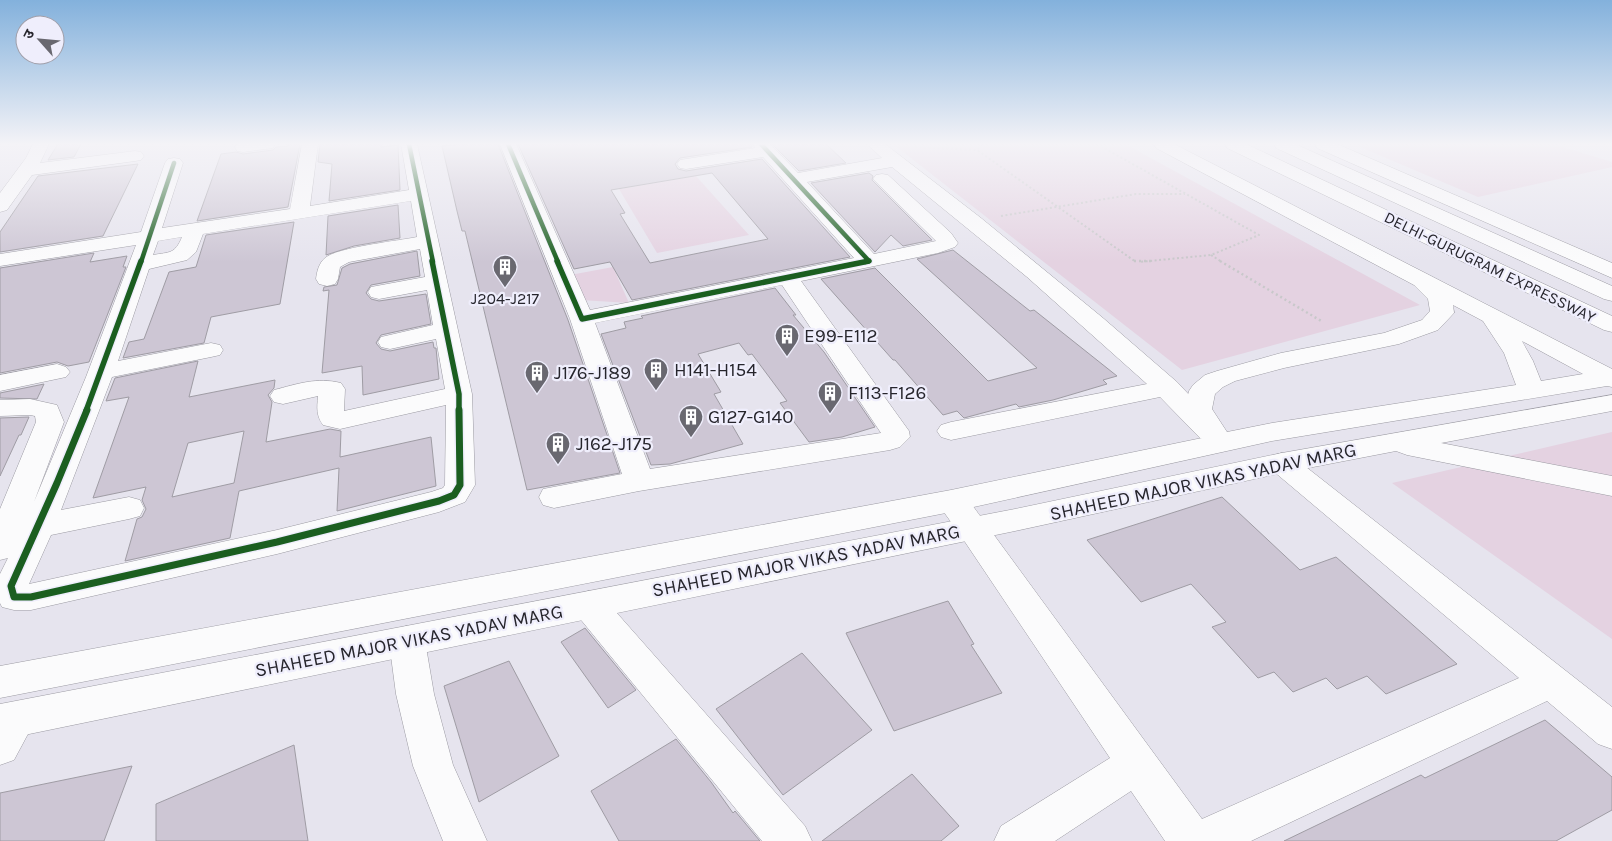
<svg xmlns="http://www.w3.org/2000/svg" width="1612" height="841" viewBox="0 0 1612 841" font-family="Karla,'Noto Sans Devanagari',sans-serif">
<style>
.green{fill:#e4d2e1}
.building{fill:#cdc6d4;stroke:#9f9ca4;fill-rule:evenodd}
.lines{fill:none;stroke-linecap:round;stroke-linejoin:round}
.street-casing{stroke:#9b9aa2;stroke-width:1}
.secondary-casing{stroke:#9b9aa2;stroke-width:1}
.highway-casing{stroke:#9b9aa2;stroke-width:1}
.path-far1{stroke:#c8c8ca;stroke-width:2;stroke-dasharray:2 2.5;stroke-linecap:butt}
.path{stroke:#c8c8ca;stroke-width:2.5;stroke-dasharray:2 3;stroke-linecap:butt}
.street{fill:#fbfbfc;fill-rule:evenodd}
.secondary{fill:#fbfbfc;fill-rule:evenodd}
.highway{fill:#fbfbfc;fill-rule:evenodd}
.cycleway-far2-casing{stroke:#efeefc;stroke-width:6}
.cycleway-far1-casing{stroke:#efeefc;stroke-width:8}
.cycleway-casing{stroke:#efeefc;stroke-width:10}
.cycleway-far2{stroke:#1b5e20;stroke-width:4.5}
.cycleway-far1{stroke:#1b5e20;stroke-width:5.5}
.cycleway{stroke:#1b5e20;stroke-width:7}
.labels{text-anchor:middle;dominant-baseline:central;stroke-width:4.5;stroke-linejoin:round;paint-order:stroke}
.far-street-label{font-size:16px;fill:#26252c;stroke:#efeefc}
.far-poi-label{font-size:16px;fill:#26252c;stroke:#efeefc}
.poi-label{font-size:19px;fill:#26252c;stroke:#efeefc;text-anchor:start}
.street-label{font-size:19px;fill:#26252c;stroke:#efeefc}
</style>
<rect width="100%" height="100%" fill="#e6e4ee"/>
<path class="green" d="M893,144H1125L1420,305L1182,370Z
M1353,144H1553L1612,162V167L1478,197Z
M696,176L749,235L657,253L619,189Z
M613,267L629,303L581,300L570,275Z
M1612,432V639L1392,483Z"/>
<path class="building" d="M58,144H81L74,157L48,160Z
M288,144H300L288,207L197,221L221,154L236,152L243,154L273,150L276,147L288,146Z
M320,144H381V147L398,145L400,190L329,201L332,164L318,162Z
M462,144H498L568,320L620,473L527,490L465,231H462L457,211L442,146Z
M518,144H751L752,147L680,158L675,164L678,169L686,171L762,159L850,257L632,300L610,262L574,269ZM712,173L768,239L650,263L620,214L625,213L611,190Z
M772,144H826L846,163L799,171Z
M138,164L103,236L0,252V232L38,176Z
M869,173L873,176L872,180L932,240L903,246L891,235L875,252L811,183Z
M398,205L400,238L354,246L326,255L328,216Z
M294,222L280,304L211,317L204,343L123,358L129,342L144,339L169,272L196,267L206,235Z
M953,250L1030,311L1034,310L1117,376L1103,380L1107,384L1053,400L1019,407L1016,404L964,418L957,411L943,415L895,360H893L821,279L875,268L988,381L1037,368L917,259Z
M417,251L420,276L371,285L366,293L371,299L379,301L426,294L431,324L381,335L376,343L381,349L390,351L433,342L434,348H436L439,379L363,395L362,366L322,373L329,290L323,291L324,287L337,285L342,268L350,264Z
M94,253L90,262L127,256L123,267H126L89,362L68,366L57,362L0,373V268Z
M775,288L796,315H793L824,352L875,427L842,437L809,442L780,403L787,401L752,354L748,355L739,343L698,354L721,392L714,394L743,444L670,464L651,465L601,334L626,328L624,322L643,318L641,316Z
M198,361L189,397L275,380L274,388L268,395L272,402L266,442L330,429L341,431L340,457L431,437L436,486L337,511L339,468L239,491L230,538L125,561L137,519L142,517L146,509L142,500L146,487L93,498L129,397L106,401L115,378ZM244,431L234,483L172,497L188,443Z
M44,384L37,399L0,398V393Z
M29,417L21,435H19L0,476V418Z
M1222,497L1300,570L1336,557L1457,664L1386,694L1367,676L1337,689L1326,678L1293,692L1274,672L1258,678L1212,627L1226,622L1191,584L1141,602L1087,540Z
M948,601L974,644L971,645L1002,693L894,731L846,633Z
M585,628L636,690L608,708L561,642Z
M802,653L872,730L783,795L716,709Z
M509,661L559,756L479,802L444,686Z
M1545,720L1612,777V810L1556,841H1284L1421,775L1425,778Z
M676,739L711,782L733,813L735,811L760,841H619L591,791Z
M294,745L308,841H156V804Z
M132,766L104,841H0V793Z
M912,774L959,826L941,841H822Z"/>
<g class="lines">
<defs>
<path id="street" d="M33,144H49L40,163L135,151L141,152L144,156L141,160L135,161L32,175L7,210L0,212V193L26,158Z
M237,144H275L273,148L243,152L237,151L235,147Z
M302,144H318L310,206L409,190L401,144H417L472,394L475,485L465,502L439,512L277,554L31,610H14L2,607L0,603V574L8,558L0,560V509L36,422L35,416L30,415L0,416V400L30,399L57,405L64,422L34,502L86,377L136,245L0,266V254L141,232L165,163L168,159L174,158L180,159L183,163L162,228L290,209ZM411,201L417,237C398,241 338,247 325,258C319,263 317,271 316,279L319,284L327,286L335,284L338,279L340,267L349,262L420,249L425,277L371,287L368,292L371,297L379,299L427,290L433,325L381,337L378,342L381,347L390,349L436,339L445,389L344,411L345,389L341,383C317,377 297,384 274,390L270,396L274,402L283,404L318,396C317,408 316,415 323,425L340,429L446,405L445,485L443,488L431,492L277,530L29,584L51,535L129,519L140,516L144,508L140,500L129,497L61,510L112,377L211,357L220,355L223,350L220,345L211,343L118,361L149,269L187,260L196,252L203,234ZM182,237C175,254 170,252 153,255L158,241Z
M500,144H516L590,310L854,258L763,157L686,169L680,168L677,164L680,160L755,148L753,144H770L798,173L882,158L867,144H885L981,218L1103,318L1177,382L1224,432L1220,438L1210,441L1200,438L1160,397L951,440L941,437L937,431L941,425L951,422L1147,384L1027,277L892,167L807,182L874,254L936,241L873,179L876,175L882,174L888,175L951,233L958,243L955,247L938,253L801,281L909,431L910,437L900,447L890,450L639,491L554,508L543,505L539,497L543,489L622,474L570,319ZM782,285L881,433L650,469L595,323Z
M57,364L66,367L70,372L66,377L0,391V375Z
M1282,453L1292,456L1612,707V749L1598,744L1547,701L1251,841H1165L1131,791L1055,841H994L1001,826L1110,758L961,536L936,501L940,493C964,487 970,503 983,520L1202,819L1519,678L1272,470L1267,463L1272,456Z
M589,591L601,595L805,826L812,841H762L577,615L572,605L577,595Z
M407,626L420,630L425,641L434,694L453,765L487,841H443L413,766L396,694L389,641L394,630Z
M16,702L30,707L36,719L14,760L0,765V710L2,707Z"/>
<path id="secondary" d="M1154,144H1174L1612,369V387L1607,386L1272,441L951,512L0,698V666L951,490L1202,438L1184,409L1189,391L1193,385L1205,375L1217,371L1281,353L1384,333L1422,320L1430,311L1428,299L1414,285L1156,148ZM1453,305L1483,321L1504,353L1516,385L1272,423L1227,432L1212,409L1215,394L1223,387L1235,381L1284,368L1399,344L1438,330L1454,313ZM1522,341L1583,374L1541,381L1533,361Z
M1315,144H1337L1612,263V278L1317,148Z
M1612,395V411L1441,443L1612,476V496L1407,455L1396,451L1282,473L1015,531L0,740V704L1015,509L1282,453Z"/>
<path id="highway" d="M1225,144H1246L1612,316V332L1604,330L1227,148Z
M1274,144H1295L1612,286V301L1604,299L1276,148Z"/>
</defs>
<use href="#street" class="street-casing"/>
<use href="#secondary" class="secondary-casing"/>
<use href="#highway" class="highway-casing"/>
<path class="path-far1" d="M982,144L977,150L1136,262
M1097,144L1259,235L1211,255L1139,262
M915,147L977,150
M1001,216L1136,194H1185
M1211,255L1222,262"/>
<path class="path" d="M1134,261H1152
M1220,261L1323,322"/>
<use href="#street" class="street"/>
<use href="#secondary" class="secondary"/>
<use href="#highway" class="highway"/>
<defs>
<path id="cycleway-far2" d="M409,144L433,262
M508,144L558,262
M761,144L869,261L865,262
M141,262L174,163"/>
<path id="cycleway-far1" d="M432,261L459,394V411
M557,261L582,319L869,261
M86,411L141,261"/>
<path id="cycleway" d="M87,410L57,483L11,586L14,597H31L277,542L439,501L454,495L460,485L459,410"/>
</defs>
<use href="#cycleway-far2" class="cycleway-far2-casing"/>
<use href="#cycleway-far1" class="cycleway-far1-casing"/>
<use href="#cycleway" class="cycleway-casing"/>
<use href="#cycleway-far2" class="cycleway-far2"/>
<use href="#cycleway-far1" class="cycleway-far1"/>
<use href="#cycleway" class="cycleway"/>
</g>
<linearGradient id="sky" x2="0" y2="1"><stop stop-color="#83b1dc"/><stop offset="0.55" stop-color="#f4f3f7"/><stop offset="1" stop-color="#f4f3f7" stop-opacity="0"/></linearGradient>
<rect width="1612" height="262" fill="url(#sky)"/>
<defs>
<symbol id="building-pin" viewBox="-11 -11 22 30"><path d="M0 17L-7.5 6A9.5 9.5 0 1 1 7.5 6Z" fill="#696870" stroke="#efeefc"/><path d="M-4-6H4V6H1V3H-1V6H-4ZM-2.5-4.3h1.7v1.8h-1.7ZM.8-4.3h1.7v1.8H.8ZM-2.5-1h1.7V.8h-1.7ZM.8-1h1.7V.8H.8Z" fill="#fff"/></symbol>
</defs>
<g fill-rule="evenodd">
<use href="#building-pin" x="491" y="253" width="28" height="38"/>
<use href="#building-pin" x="773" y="322" width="28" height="38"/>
<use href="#building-pin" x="642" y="356" width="28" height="38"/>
<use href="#building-pin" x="523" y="359" width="28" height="38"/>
<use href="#building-pin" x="816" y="379" width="28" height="38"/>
<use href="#building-pin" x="677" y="403" width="28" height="38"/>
<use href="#building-pin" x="544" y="430" width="28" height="38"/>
</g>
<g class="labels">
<g class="far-street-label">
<text transform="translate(1490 267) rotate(26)">DELHI-GURUGRAM EXPRESSWAY</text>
</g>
<g class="far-poi-label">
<text x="505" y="298">J204-J217</text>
</g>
<g class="poi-label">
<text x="804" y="336">E99-E112</text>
<text x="674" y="370">H141-H154</text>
<text x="554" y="373">J176-J189</text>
<text x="848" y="393">F113-F126</text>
<text x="708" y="417">G127-G140</text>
<text x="576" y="444">J162-J175</text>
</g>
<g class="street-label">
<text transform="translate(1203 482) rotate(-12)">SHAHEED MAJOR VIKAS YADAV MARG</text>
<text transform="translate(806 561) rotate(-11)">SHAHEED MAJOR VIKAS YADAV MARG</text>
<text transform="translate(409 641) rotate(-11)">SHAHEED MAJOR VIKAS YADAV MARG</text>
</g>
</g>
<g transform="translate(40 40) rotate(297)"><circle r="24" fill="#efeefc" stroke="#9f9ea9"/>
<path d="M0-4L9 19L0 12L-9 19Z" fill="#696870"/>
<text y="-8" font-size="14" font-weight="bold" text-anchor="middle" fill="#26252c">उ</text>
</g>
</svg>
